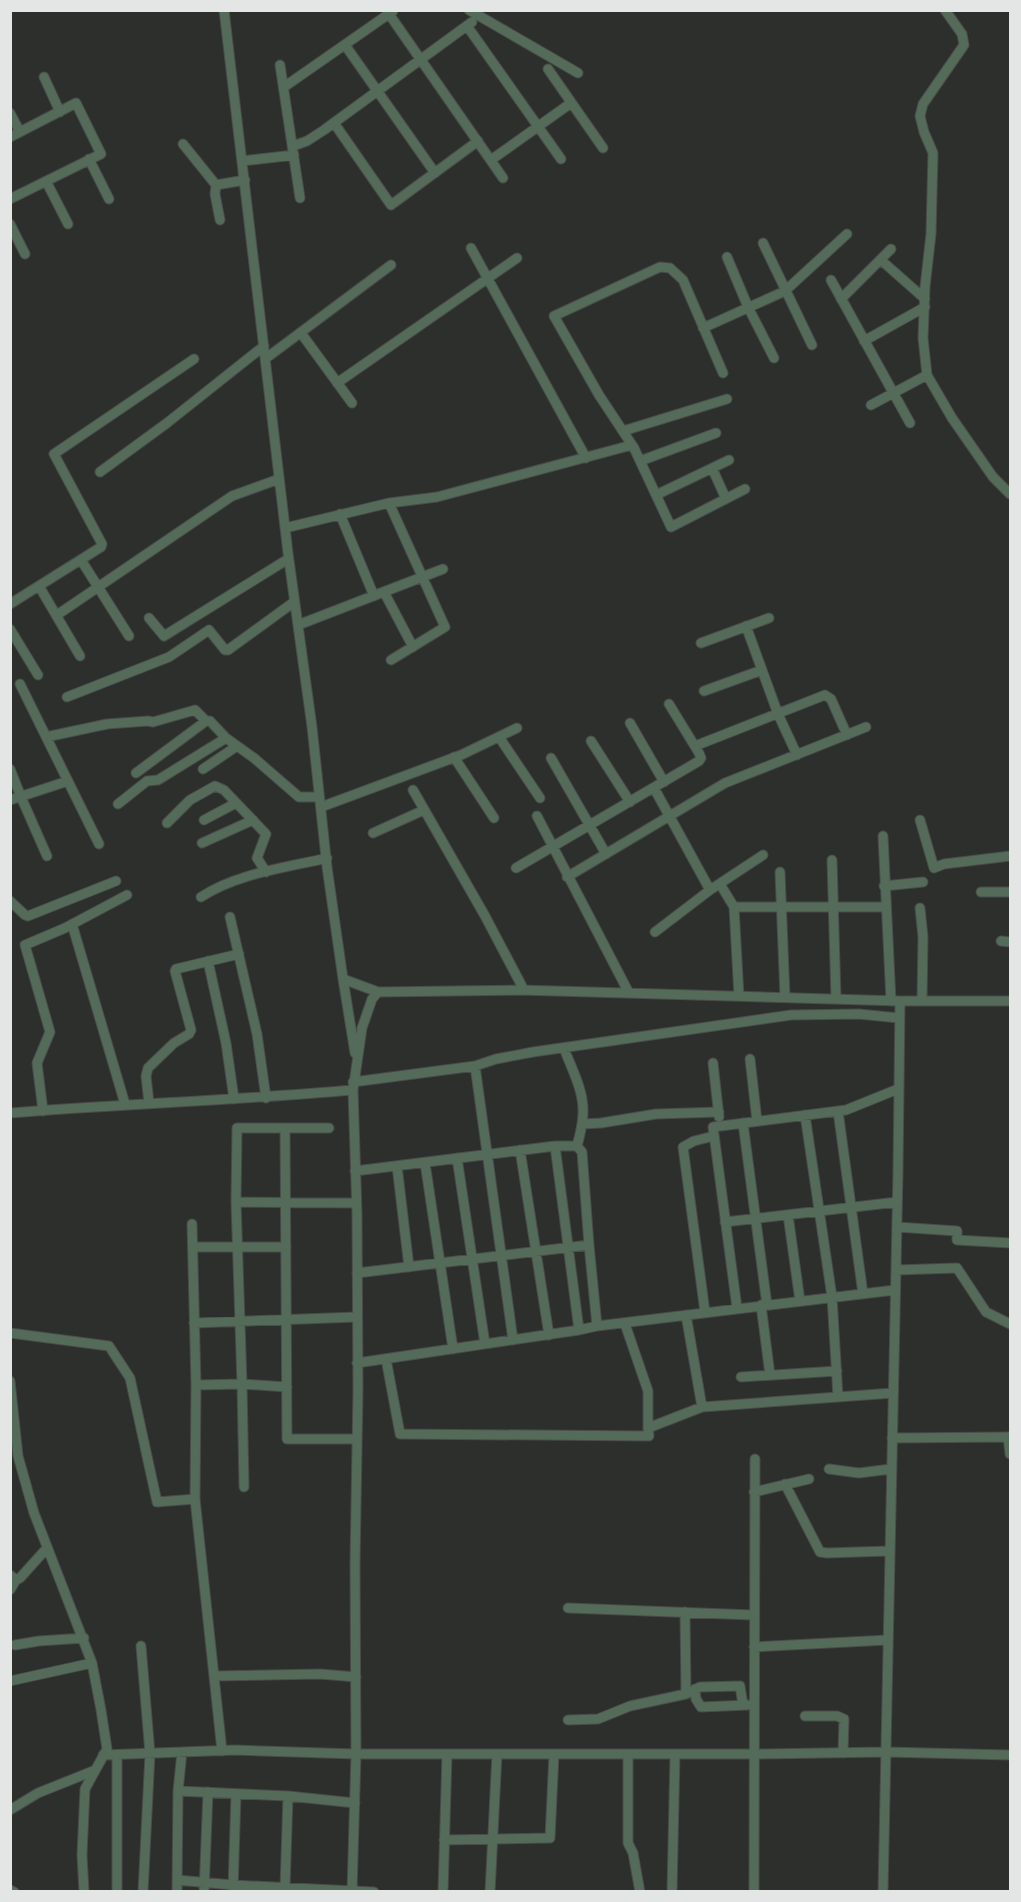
<svg xmlns="http://www.w3.org/2000/svg" width="1021" height="1902" viewBox="0 0 1021 1902" font-family="Montserrat,sans-serif">
<style>
.lines{fill:none;stroke-linecap:round;stroke-linejoin:round}
.minor-casing{stroke:#494c4a;stroke-width:11}
.minor{stroke:#556b59;stroke-width:9}
</style>
<rect width="100%" height="100%" fill="#2c2f2c"/>
<g class="lines">
<defs>
<path id="minor" d="M224,10L288,553L312,727L327,867L343,979L378,992
M469,10L578,73
M945,10L962,34L964,45L923,104L920,116L924,132L933,153L931,234L925,287L923,338L927,375L952,418L993,477L1010,494
M389,14L503,178
M467,26L561,159
M345,45L435,173
M280,65L300,198
M548,69L603,148
M44,77L60,112
M284,87L393,11
M10,113L20,132
M334,123L391,205L478,141
M10,137L76,103L101,154L10,199
M183,144L216,185L215,194L220,220
M293,146L307,141L324,130L472,22
M89,159L109,199
M491,160L571,103
M242,161L294,155
M46,181L68,224
M216,185L245,180
M10,224L25,254
M763,243L812,345
M471,248L586,458
M727,257L748,307L774,358
M882,261L925,299
M831,280L910,423
M841,299L891,249
M703,328L785,291L847,234
M301,333L352,403
M864,341L925,307
M265,359L391,265
M723,373L683,280L670,268L660,267L554,316L599,395L634,448L671,527L745,489
M337,383L517,258
M871,405L927,375
M623,431L727,399
M640,461L716,433
M712,468L726,499
M100,472L167,423L264,346
M656,495L729,460
M389,503L445,627L391,660
M340,514L374,596
M285,528L389,503L437,497L632,445
M81,560L129,636
M39,586L80,656
M384,592L413,647
M10,604L101,547L102,544L54,454L194,359
M57,615L232,496L279,479
M149,618L164,636L288,559
M298,625L443,569
M746,626L778,714L797,755
M10,629L38,675
M701,643L769,618
M20,684L99,844
M704,691L762,670
M67,697L169,657L209,630L225,650H228L294,602
M630,723L664,782
M46,737L107,724L148,721L153,722L195,710L206,721
M499,737L540,798
M591,741L630,802
M695,746L825,695L831,699L847,735
M454,757L494,818
M551,758L606,854
M10,769L21,797L47,856
M203,769L237,746
M136,773L206,721H210L226,738
M654,788L710,890
M413,790L485,916L524,990
M10,800L68,781
M118,804L147,781L158,780L226,738L254,758L299,797H319
M321,807L461,755L517,728
M537,816L629,993
M204,820L236,803
M920,820L934,868L944,864L1010,856
M167,823L190,800L215,786L224,790L266,834L257,858L266,872
M373,833L424,810
M883,836L891,1001
M202,843L253,820
M832,860L836,999
M516,868L699,761L701,758L699,753L669,704
M780,872L785,997
M567,877L725,783L866,727
M720,884L734,907L739,996
M884,886L923,882
M981,892H1010
M201,897C238,873 285,868 327,858
M10,901L25,915L28,916L116,881
M734,907H886
M920,908L923,937L922,1001
M230,917L257,1034L266,1098
M72,924L125,1104
M655,932L710,890L763,855
M1001,941L1010,942
M208,961L226,1043L234,1099
M343,979L355,1053
M564,1048C571,1068 584,1090 583,1113C583,1124 580,1135 577,1146
M750,1059L757,1121
M713,1063L719,1117
M475,1066L513,1340
M353,1082L475,1066L496,1059L533,1052L791,1015L859,1014L899,1018
M149,1103L146,1076L148,1068L174,1043L189,1034L191,1030L175,971L176,969L239,954
M43,1111L37,1063L50,1032L25,945L65,928L127,895
M838,1111L863,1294
M10,1113C124,1104 239,1100 353,1090
M805,1115L832,1297L838,1397
M743,1123L767,1305
M582,1124L601,1123L656,1114L719,1112
M285,1128H329
M555,1146L579,1330
M520,1150L549,1335
M457,1158L485,1344
M425,1163L453,1349
M397,1166L409,1267
M355,1171L555,1146H577L582,1152L589,1245
M236,1202L237,1128H285L287,1439H357
M788,1215L800,1301
M725,1222L897,1202
M192,1224L196,1385L242,1384L236,1202L356,1203
M897,1227L957,1231V1240L1010,1243
M193,1247H286
M896,1270L957,1268L986,1312L1010,1324
M357,1273L589,1245L597,1326
M761,1305L770,1375
M737,1308L713,1127L846,1110L898,1089
M705,1312L683,1147L694,1141L714,1136
M686,1315L702,1407
M194,1323L357,1317
M625,1324L648,1391V1428L702,1407L893,1393
M10,1333L109,1346L130,1378L157,1502L195,1499L196,1385
M386,1359L400,1434L649,1436L648,1428
M357,1363L579,1330L597,1326L895,1290
M741,1377L837,1371
M10,1381L18,1456L34,1513L92,1663L101,1710L107,1749L85,1789L82,1855L84,1892
M1008,1437L1010,1454
M892,1438L1010,1437
M829,1469L859,1473L891,1469
M785,1484L820,1552L827,1553L889,1551
M244,1487L242,1384L287,1387
M754,1492L809,1479
M195,1499L222,1751
M10,1575L16,1580L20,1578L47,1548
M10,1590L16,1580
M568,1608L753,1615
M685,1612L686,1694
M15,1645L39,1641L84,1638
M141,1646L150,1754L143,1892
M754,1647L887,1640
M215,1676L320,1674L356,1677
M10,1681L92,1663
M695,1689L696,1699L701,1707L748,1705
M805,1716H837L844,1719L843,1753
M568,1720L598,1719L630,1706L686,1694L700,1687L740,1686L743,1705
M182,1752L178,1791L288,1796L285,1888
M628,1754V1843L633,1853L640,1892
M103,1755L235,1750L356,1754H756L885,1752L1010,1755
M288,1796L355,1803
M10,1810L38,1793L93,1771
M444,1840L550,1838L554,1754
M177,1880L233,1885L374,1892
M10,1890L14,1892
M233,1890L236,1794
M117,1892V1755
M177,1892L178,1791
M204,1892L208,1792
M352,1892L356,1754L355,1564L358,1390L357,1214L353,1090L362,1028L372,999L378,992L520,990L900,1001H1010
M443,1892L447,1754
M490,1892L497,1754
M672,1892L675,1754
M754,1892L755,1459
M883,1892L898,1172L900,1001"/>
</defs>
<use href="#minor" class="minor-casing"/>
<use href="#minor" class="minor"/>
</g>
<rect width="1021" height="1902" fill="none" stroke="#e4e6e5" stroke-width="24"/>
</svg>
